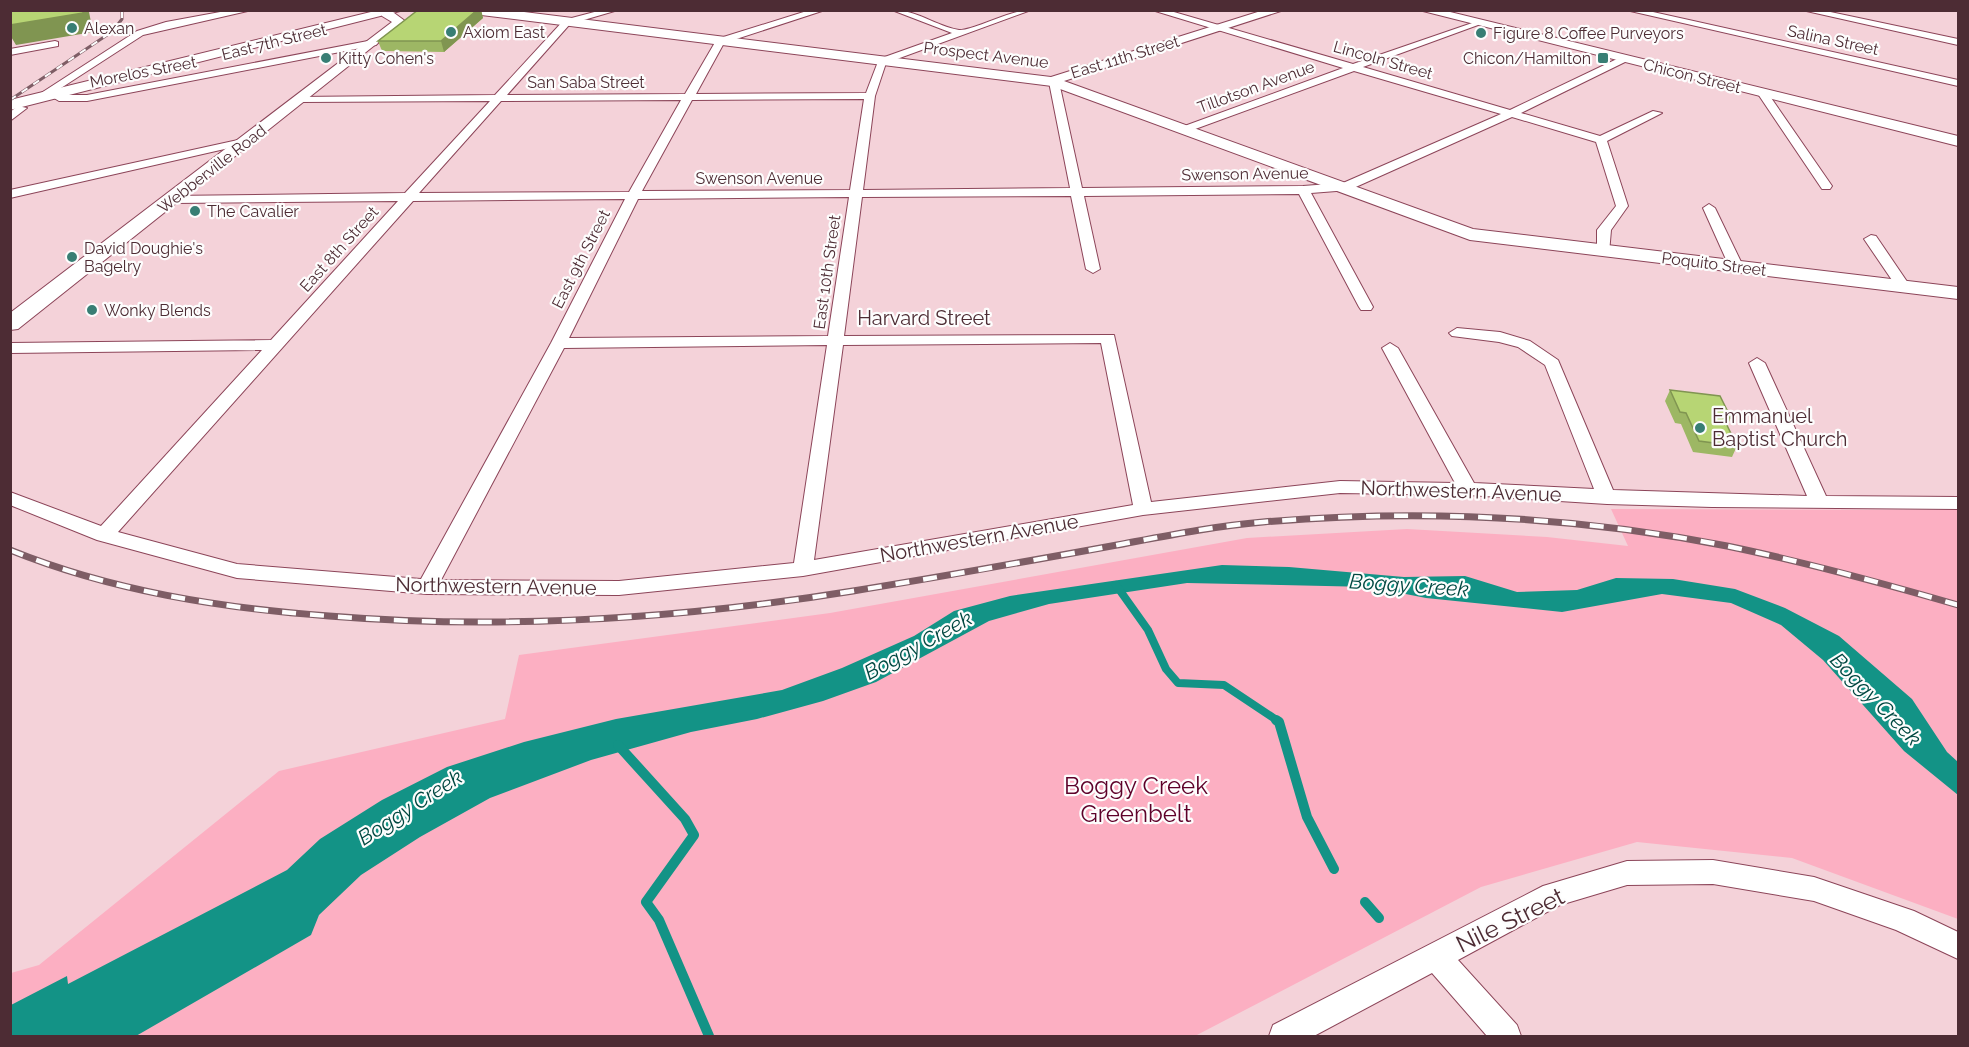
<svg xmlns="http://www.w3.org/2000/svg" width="1969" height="1047" viewBox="0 0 1969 1047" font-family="Raleway,sans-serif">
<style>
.green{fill:#fcafc2}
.water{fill:#139386}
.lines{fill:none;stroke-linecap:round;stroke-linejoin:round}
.stream-far1{stroke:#139386;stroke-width:8}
.stream{stroke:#139386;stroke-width:10}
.street-casing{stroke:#8c4559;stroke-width:2}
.secondary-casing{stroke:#8c4559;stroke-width:2}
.primary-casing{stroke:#8c4559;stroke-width:2}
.street{fill:#fff;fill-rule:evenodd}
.secondary{fill:#fff;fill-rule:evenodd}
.primary{fill:#fff;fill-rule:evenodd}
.rail-far1-casing{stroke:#7e5d65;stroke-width:3}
.rail-casing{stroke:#7e5d65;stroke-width:7}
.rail-far1{stroke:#fdfdfd;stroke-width:2;stroke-dasharray:7;stroke-linecap:butt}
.rail{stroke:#fdfdfd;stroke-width:4.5;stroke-dasharray:14;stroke-linecap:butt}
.wall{fill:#9db764}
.shaded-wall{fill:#809551}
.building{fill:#b7d574;stroke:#809551;stroke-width:1.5}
.poi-dot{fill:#387e74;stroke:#fdfdfd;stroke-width:2}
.labels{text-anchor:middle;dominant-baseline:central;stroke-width:4.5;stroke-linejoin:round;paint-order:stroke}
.far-poi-label{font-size:16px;fill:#4d2c34;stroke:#fdfdfd;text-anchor:start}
.far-street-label{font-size:16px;fill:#4d2c34;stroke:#fdfdfd}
.street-label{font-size:20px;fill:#4d2c34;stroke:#fdfdfd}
.poi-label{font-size:20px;fill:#4d2c34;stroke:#fdfdfd;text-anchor:start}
.water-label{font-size:21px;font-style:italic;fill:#014841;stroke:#fdfdfd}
.near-park-label{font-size:24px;fill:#5e0029;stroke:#fdfdfd}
.near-street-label{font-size:24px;fill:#4d2c34;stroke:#fdfdfd}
</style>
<rect width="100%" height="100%" fill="#f4d2d9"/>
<path class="green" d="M1611,509L1958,510V919L1792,858L1637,842L1481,887L1195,1036H11V973L39,965L279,771L505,719L519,655L830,613L1247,538L1407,529L1547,537L1628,546Z"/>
<path class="water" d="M1222,565L1289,567L1404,577L1465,576L1517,592L1577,590L1616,578L1673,579L1735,589L1785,608L1839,636L1912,699L1947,752L1958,762V795L1904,751L1823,660L1781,625L1731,603L1662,594L1562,612L1426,598L1370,587L1187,583L1049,604L989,621L876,682L823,701L757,719L691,732L591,760L490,798L420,837L361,875L319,915L311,935L136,1036H11V1005L67,976L68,984L287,870L320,839L382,800L447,767L524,742L616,719L782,690L842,668L914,636L954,611L1010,596Z"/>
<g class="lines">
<path class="stream-far1" d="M1116,585L1148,630L1166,669L1178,683L1224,685L1278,721"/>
<path class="stream" d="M1276,720L1279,722L1307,817L1334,869
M618,745L685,819L694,835L646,902L659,920L709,1036
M1365,902L1379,918"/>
<defs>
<path id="street" d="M231,10H252L143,35L44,99L35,97L137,31L166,22Z
M602,10H618L570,24L507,95L685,94L717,39L810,10H825L724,43L696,94L866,93L879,59L952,33L892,10C917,10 936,26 959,30C973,31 1009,10 1031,10L886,63L875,96L863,190L1070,188L1049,82L1054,79L1059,82L1082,188L1303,186L1343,183L1501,114L1354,71L1187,132H1179V128L1343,68L1152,10H1167L1353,64L1478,21V25L1363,67L1510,110L1619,58H1625V62L1521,113L1600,136L1653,111L1662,113L1607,141L1628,206L1611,230L1609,253L1604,254L1597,250V230L1616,206L1596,142L1512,117L1349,190L1311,193L1373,307L1371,310H1361L1359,307L1299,194L1084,196L1100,269L1093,273L1086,269L1071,196L862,197L844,336L1114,335L1151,502L1340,481L1455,483L1382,348L1390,343L1398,348L1474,483L1594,489L1545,365L1518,347L1499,342L1452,336L1449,333L1457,328L1500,332L1530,341L1558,360L1613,490L1807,496L1749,363L1757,358L1765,363L1826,496L1958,497V509L1712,507L1607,504L1468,495L1340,493L1143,515L803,576L619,595L427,594L237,578L97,540L10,505V492L101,526L262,350L10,353V343L271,340L398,201L173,203L169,202V196L405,193L490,101L301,102L297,101V97L495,95L564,20ZM864,99L850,190L642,191L692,100ZM681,100L629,192L419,193L501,101ZM849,197L828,336L569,338L638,199ZM625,199L551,343L421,579L237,564L118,532L413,201ZM1101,343L1133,505L814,560L843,345ZM827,345L794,563L619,581L441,580L564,348Z
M1626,10H1644L1958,80V86Z
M1802,10H1821L1958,39V45Z
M373,40L378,43L376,45L87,101H59L54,98L59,95H87Z
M55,41L58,42V46L10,55V49Z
M1759,92H1767L1832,186L1830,189H1822L1758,94Z
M18,106L27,108L10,121V112Z
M247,138L253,141L251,143L10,198V190Z
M1709,204L1715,208L1743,266L1741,269H1731L1729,266L1703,208Z
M1871,235L1876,236L1910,286L1908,289H1898L1896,286L1864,239Z
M1713,860L1814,877L1914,911L1958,932V959L1896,930L1814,901L1713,884L1627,885L1560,905L1458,960L1517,1025L1521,1036H1487L1432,973L1314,1036H1269L1273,1025L1543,886L1627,861Z"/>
<path id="secondary" d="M382,10H390L405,21L18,329L10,330V313L392,22L382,16Z
M467,10H507L1051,77L1264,10H1284L1064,81L1473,229L1958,287V299L1470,240L1052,86L473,14Z
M1419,10H1442L1958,136V146Z"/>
<path id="primary" d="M379,10H404L10,110V100Z"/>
</defs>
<use href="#street" class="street-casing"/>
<use href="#secondary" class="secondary-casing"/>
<use href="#primary" class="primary-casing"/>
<use href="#street" class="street"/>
<use href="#secondary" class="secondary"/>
<use href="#primary" class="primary"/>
<defs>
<path id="rail-far1" d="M10,100L113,31L122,19V10"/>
<path id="rail" d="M10,550C112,591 220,608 329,616C504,630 679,619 853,591C941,577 1029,561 1117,545C1165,536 1214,526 1263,522C1418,509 1575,516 1727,546C1805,562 1882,583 1958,605"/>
</defs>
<use href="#rail-far1" class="rail-far1-casing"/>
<use href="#rail" class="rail-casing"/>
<use href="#rail-far1" class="rail-far1"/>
<use href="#rail" class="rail"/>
</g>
<path class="wall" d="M418,10H481L483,18L444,52L382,51L378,41Z
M1670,390L1731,418L1727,426L1737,446L1732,457L1693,452L1681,424L1675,423L1665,401Z"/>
<path class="shaded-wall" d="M83,10H88L89,12L93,32L16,45L10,35V25Z
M477,10H481L483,18L444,52L441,41Z"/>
<path class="building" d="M10,10H83V13L10,25Z
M418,10H477L441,41H378Z
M1670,390L1720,396L1731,418L1723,417L1737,446L1699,441L1686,413L1680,412Z"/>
<g class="poi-dot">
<circle cx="72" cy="28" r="6"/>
<circle cx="451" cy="32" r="6"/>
<circle cx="1481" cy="33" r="6"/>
<circle cx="326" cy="58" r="6"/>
<rect x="1597" y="52" width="12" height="12" rx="3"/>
<circle cx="195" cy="211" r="6"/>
<circle cx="72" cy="257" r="6"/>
<circle cx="92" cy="310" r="6"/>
<circle cx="1700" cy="428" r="6"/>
</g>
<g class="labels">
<g class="far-poi-label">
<text x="84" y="28">Alexan</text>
<text x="463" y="32">Axiom East</text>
<text x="1493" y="33">Figure 8 Coffee Purveyors</text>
<text x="338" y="58">Kitty Cohen's</text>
<text x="1591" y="58" text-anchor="end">Chicon/Hamilton</text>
<text x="207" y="211">The Cavalier</text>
<text x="84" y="248">David Doughie's<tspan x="84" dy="18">Bagelry</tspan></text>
<text x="104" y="310">Wonky Blends</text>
</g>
<g class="far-street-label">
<text transform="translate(1833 40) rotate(12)">Salina Street</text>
<text transform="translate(274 42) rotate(-14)">East 7th Street</text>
<text transform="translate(986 55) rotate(7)">Prospect Avenue</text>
<text transform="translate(1125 57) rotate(-17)">East 11th Street</text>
<text transform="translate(1383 60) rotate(16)">Lincoln Street</text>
<text transform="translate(143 72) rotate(-11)">Morelos Street</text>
<text transform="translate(1692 76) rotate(14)">Chicon Street</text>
<text x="586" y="82">San Saba Street</text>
<text transform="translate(1256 87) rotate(-20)">Tillotson Avenue</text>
<text transform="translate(212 169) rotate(-38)">Webberville Road</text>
<text transform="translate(1245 174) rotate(-1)">Swenson Avenue</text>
<text x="759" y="178">Swenson Avenue</text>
<text transform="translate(339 249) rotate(-48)">East 8th Street</text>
<text transform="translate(581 259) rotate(-63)">East 9th Street</text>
<text transform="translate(1714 264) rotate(7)">Poquito Street</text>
<text transform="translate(827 272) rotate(-82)">East 10th Street</text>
</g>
<g class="street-label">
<text x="924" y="318">Harvard Street</text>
<text transform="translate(1461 491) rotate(2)">Northwestern Avenue</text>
<text transform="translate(979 538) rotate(-10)">Northwestern Avenue</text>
<text transform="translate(496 586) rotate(1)">Northwestern Avenue</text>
</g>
<g class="poi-label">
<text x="1712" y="416">Emmanuel<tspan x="1712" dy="23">Baptist Church</tspan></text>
</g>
<g class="water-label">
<text transform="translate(1409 585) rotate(4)">Boggy Creek</text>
<text transform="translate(918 645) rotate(-29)">Boggy Creek</text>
<text transform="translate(1876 699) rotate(46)">Boggy Creek</text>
<text transform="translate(410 807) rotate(-33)">Boggy Creek</text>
</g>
<g class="near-park-label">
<text x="1136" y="785">Boggy Creek<tspan x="1136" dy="28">Greenbelt</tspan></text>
</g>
<g class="near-street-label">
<text transform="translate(1510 920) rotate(-26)">Nile Street</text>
</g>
</g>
<rect width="1969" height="1047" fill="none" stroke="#4d2c34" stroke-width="24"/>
</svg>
